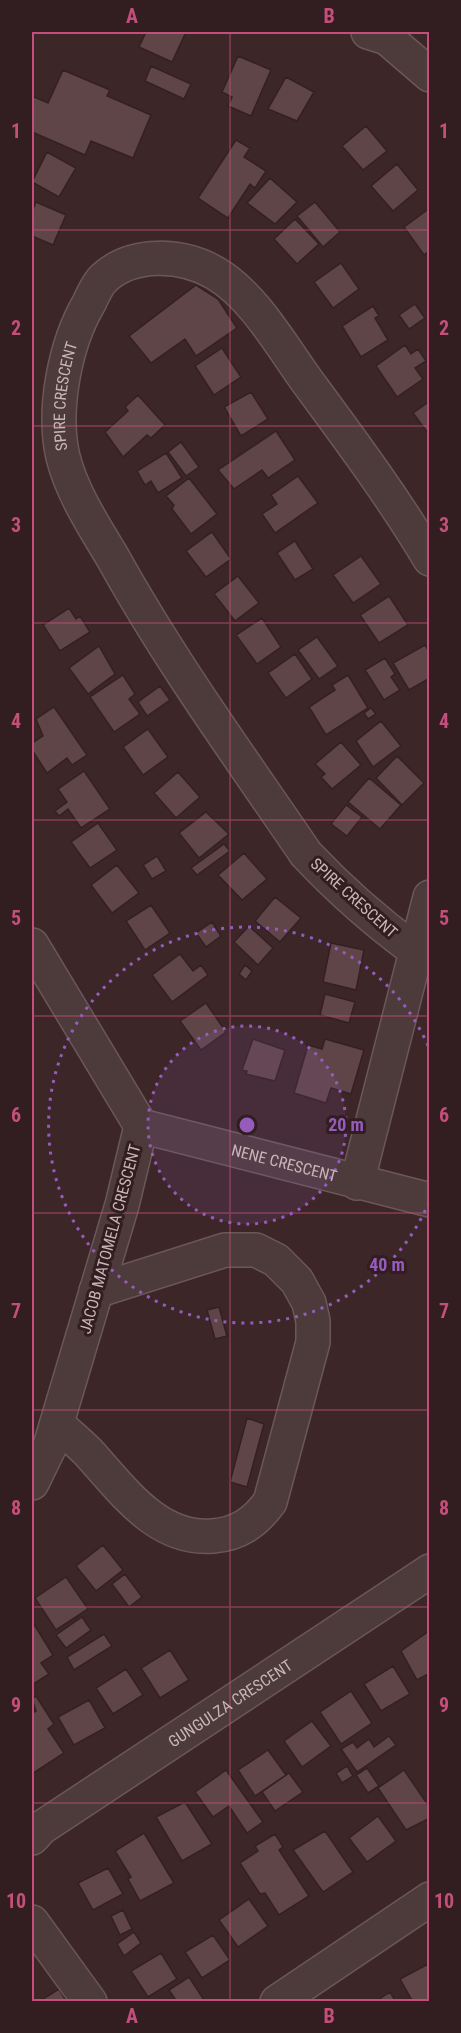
<svg xmlns="http://www.w3.org/2000/svg" width="461" height="2033" viewBox="0 0 461 2033" font-family="'Roboto Condensed',sans-serif">
<style>
.building{fill:#5f4548;stroke:#342022;stroke-width:1.5}
.lines{fill:none;stroke-linecap:round;stroke-linejoin:round}
.minor-casing{stroke:#6b5759;stroke-width:36}
.minor{stroke:#4d3a3b;stroke-width:33}
.grid{fill:none;stroke:#c44f7b;stroke-width:1.5;stroke-opacity:0.55}
.ring{fill:none;stroke:#965cbc;stroke-width:3;stroke-dasharray:3 6}
.labels{text-anchor:middle;dominant-baseline:central;stroke-width:6;stroke-linejoin:round;paint-order:stroke}
.street-label{font-size:16px;fill:#c8b6b7;stroke:#321e20}
.centre{fill:#965cbc;stroke:#321e20;stroke-width:3}
.ring-label{font-size:18px;text-anchor:middle;font-weight:bold;fill:#965cbc;stroke:#321e20;stroke-width:6;stroke-linejoin:round;paint-order:stroke}
.neatline{fill:none;stroke:#c44f7b;stroke-width:2}
.grid-label{font-size:20px;text-anchor:middle;font-weight:bold;fill:#c44f7b}
</style>
<rect width="100%" height="100%" fill="#3d2628"/>
<path class="building" d="M146,32H186L172,62L139,47Z
M238,56L271,70L251,116L228,106L232,97L222,92Z
M151,66L191,84L184,99L145,81Z
M63,70L110,90L107,96L151,115L133,158L91,141L85,155L32,132V96L48,103Z
M286,77L314,92L297,121L268,109Z
M366,126L387,151L363,170L342,146Z
M236,140L250,148L244,157L266,171L255,188L250,184L228,218L198,198Z
M47,152L76,168L59,197L32,182Z
M397,164L418,190L393,211L371,186Z
M270,178L297,202L275,224L247,203Z
M36,202L66,215L53,245L32,236V212Z
M315,202L340,232L323,247L297,216Z
M430,208V250L424,255L404,227Z
M295,219L319,244L297,264L274,239Z
M341,263L359,289L333,308L314,282Z
M196,285L218,299L237,328L196,356L185,339L151,363L129,336Z
M415,304L425,318L409,329L399,315Z
M373,306L379,316L375,318L388,340L361,357L342,326Z
M405,345L411,354L418,349L426,361L415,368L423,379L397,397L376,366Z
M222,348L241,377L214,395L195,366Z
M251,392L268,419L241,436L224,407Z
M138,395L165,425L151,438L147,435L123,457L105,432L128,411L125,407Z
M430,401V436L413,413Z
M276,431L295,460L268,478L262,470L234,489L218,470Z
M181,442L199,467L186,476L168,452Z
M166,453L182,478L158,493L151,481L145,485L137,471Z
M298,476L318,503L275,533L262,514L277,504L271,495Z
M189,478L217,514L191,534L172,509L174,505L166,496Z
M212,532L231,559L206,577L186,551Z
M295,541L313,569L295,580L277,553Z
M361,556L381,584L353,603L333,575Z
M238,576L259,603L235,621L214,594Z
M389,596L408,625L379,643L360,615Z
M69,608L76,619L80,616L90,632L60,651L43,625Z
M262,618L281,647L257,664L236,635Z
M317,637L338,666L319,679L298,650Z
M425,645L430,653V678L409,690L393,663Z
M99,646L115,674L88,694L69,668Z
M295,654L312,679L286,698L268,673Z
M385,658L395,674L391,677L400,690L384,700L365,670Z
M123,675L135,694L129,699L140,714L114,732L90,697Z
M348,675L368,708L326,735L309,707L335,690L332,685Z
M160,686L170,700L147,716L138,702Z
M54,707L87,755L72,765L67,758L47,773L32,750V743L43,736L36,719Z
M371,708L376,714L368,719L364,713Z
M381,721L401,746L373,767L356,741Z
M148,729L168,757L143,775L123,747Z
M341,742L361,765L332,789L321,777L325,774L315,764Z
M397,756L424,783L402,805L376,778Z
M84,771L110,809L81,828L68,809L59,816L55,811L67,802L58,789Z
M178,772L200,797L176,818L154,793Z
M369,778L401,805L380,829L348,802Z
M346,805L362,817L347,836L331,824Z
M206,812L229,834L199,858L179,833Z
M98,823L117,850L90,868L71,842Z
M224,844L230,851L197,875L191,868Z
M244,853L267,879L242,900L218,875Z
M157,856L166,871L152,879L143,865Z
M117,865L139,893L112,913L91,885Z
M275,897L301,918L280,942L255,921Z
M151,905L170,933L145,950L126,921Z
M212,922L221,936L206,947L196,933Z
M249,926L273,948L258,965L234,942Z
M331,943L364,950L356,990L323,982Z
M180,954L193,971L201,965L208,975L172,1002L152,975Z
M245,965L252,971L246,980L239,974Z
M325,994L355,1002L349,1023L320,1015Z
M206,1003L226,1032L201,1050L180,1021Z
M253,1039L285,1050L275,1081L246,1074L247,1071L242,1070Z
M325,1039L364,1050L351,1094L331,1088L326,1103L294,1093L308,1045L322,1049Z
M219,1307L227,1336L215,1339L207,1310Z
M247,1418L264,1424L247,1487L230,1482Z
M103,1545L123,1570L96,1591L76,1566Z
M125,1574L142,1597L129,1607L112,1584Z
M66,1577L88,1609L56,1630L35,1598Z
M82,1617L91,1630L66,1648L56,1635Z
M32,1621L53,1655L41,1663L49,1674L32,1685Z
M429,1631L430,1673L417,1680L401,1651Z
M104,1634L112,1646L74,1670L67,1657Z
M170,1650L189,1680L160,1698L141,1668Z
M393,1666L410,1694L381,1711L364,1684Z
M126,1669L143,1695L113,1714L96,1688Z
M351,1691L372,1723L341,1744L320,1712Z
M36,1696L54,1724L48,1729L64,1753L32,1774V1713L36,1711L32,1699Z
M89,1700L105,1728L74,1745L58,1717Z
M312,1721L331,1746L302,1767L284,1741Z
M389,1736L396,1745L357,1772L341,1749L353,1742L357,1748L369,1739L374,1747Z
M268,1750L286,1775L255,1796L238,1770Z
M347,1766L353,1776L342,1783L336,1773Z
M367,1768L379,1786L368,1793L356,1775Z
M226,1770L263,1822L247,1833L229,1806L213,1817L195,1792Z
M404,1770L430,1808V1818L406,1830L378,1788Z
M289,1773L303,1792L275,1811L262,1792Z
M185,1802L212,1844L182,1861L156,1817Z
M378,1816L396,1841L367,1862L349,1838Z
M325,1831L353,1872L323,1892L293,1850Z
M144,1833L174,1883L140,1901L128,1879L131,1877L115,1851Z
M275,1834L283,1847L279,1850L309,1896L279,1915L265,1893L260,1894L240,1863L258,1851L255,1846Z
M108,1868L123,1894L93,1910L78,1883Z
M249,1899L268,1926L238,1947L219,1920Z
M123,1910L132,1929L120,1935L111,1916Z
M134,1932L141,1943L124,1956L117,1944Z
M213,1935L230,1960L202,1978L185,1952Z
M161,1953L177,1979L148,1997L131,1971Z
M430,1963V2002H413L400,1979Z
M189,1977L204,2000L177,2002L169,1990Z
M59,1989L67,2002H38Z
M390,1992L396,2002H375Z"/>
<g class="lines">
<defs>
<g id="minor">
<path d="M368,32L387,38L430,75"/>
<path d="M32,945L141,1126L122,1205L50,1446L32,1483"/>
<path id="s1" d="M416,951C376,922 340,890 306,854C240,757 170,661 113,558C94,526 72,493 63,457C52,410 65,344 89,303C93,295 97,285 103,279C132,251 182,254 215,273C253,295 281,345 307,381C349,438 393,497 430,559"/>
<path id="s2" d="M141,1126L430,1200"/>
<path d="M357,1183L430,897"/>
<path d="M57,1424C67,1433 78,1442 88,1452C122,1489 157,1541 213,1536C239,1534 255,1522 270,1502L313,1342V1321L309,1303L297,1281L276,1260L256,1250H225L96,1291"/>
<path id="s3" d="M32,1838L41,1828L430,1571"/>
<path d="M32,1922L90,2002"/>
<path d="M277,2002L430,1899"/>
</g>
</defs>
<use href="#minor" class="minor-casing"/>
<use href="#minor" class="minor"/>
</g>
<path class="grid" d="M230,32V2002M32,230H430M32,426H430M32,623H430M32,820H430M32,1016H430M32,1213H430M32,1410H430M32,1607H430M32,1803H430"/>
<circle cx="247" cy="1125" r="99" fill="#965cbc" fill-opacity=".12"/>
<g class="ring">
<circle cx="247" cy="1125" r="99"/>
<path d="M429 1202A198 198 0 1 1 429 1048"/>
</g>
<g class="labels">
<g class="street-label">
<text stroke="none"><textPath href="#s1" startOffset="675">SPIRE CRESCENT</textPath></text>
<text transform="translate(354 898) rotate(42)">SPIRE CRESCENT</text>
<text stroke="none"><textPath href="#s2" startOffset="148">NENE CRESCENT</textPath></text>
<text transform="translate(110 1239) rotate(-75)">JACOB MATOMELA CRESCENT</text>
<text stroke="none"><textPath href="#s3" startOffset="240">GUNGULZA CRESCENT</textPath></text>
</g>
</g>
<circle cx="247" cy="1125" r="9" class="centre"/>
<g class="ring-label">
<text x="346" y="1131">20 m</text>
<text x="387" y="1271">40 m</text>
</g>
<rect width="461" height="2033" fill="none" stroke="#321e20" stroke-width="66"/>
<rect x="33" y="33" width="395" height="1967" class="neatline"/>
<g class="grid-label">
<text x="132" y="23">A</text>
<text x="329" y="23">B</text>
<text x="16" y="138">1</text>
<text x="444" y="138">1</text>
<text x="16" y="335">2</text>
<text x="444" y="335">2</text>
<text x="16" y="532">3</text>
<text x="444" y="532">3</text>
<text x="16" y="728">4</text>
<text x="444" y="728">4</text>
<text x="16" y="925">5</text>
<text x="444" y="925">5</text>
<text x="16" y="1122">6</text>
<text x="444" y="1122">6</text>
<text x="16" y="1318">7</text>
<text x="444" y="1318">7</text>
<text x="16" y="1515">8</text>
<text x="444" y="1515">8</text>
<text x="16" y="1712">9</text>
<text x="444" y="1712">9</text>
<text x="16" y="1908">10</text>
<text x="444" y="1908">10</text>
<text x="132" y="2023">A</text>
<text x="329" y="2023">B</text>
</g>
</svg>
